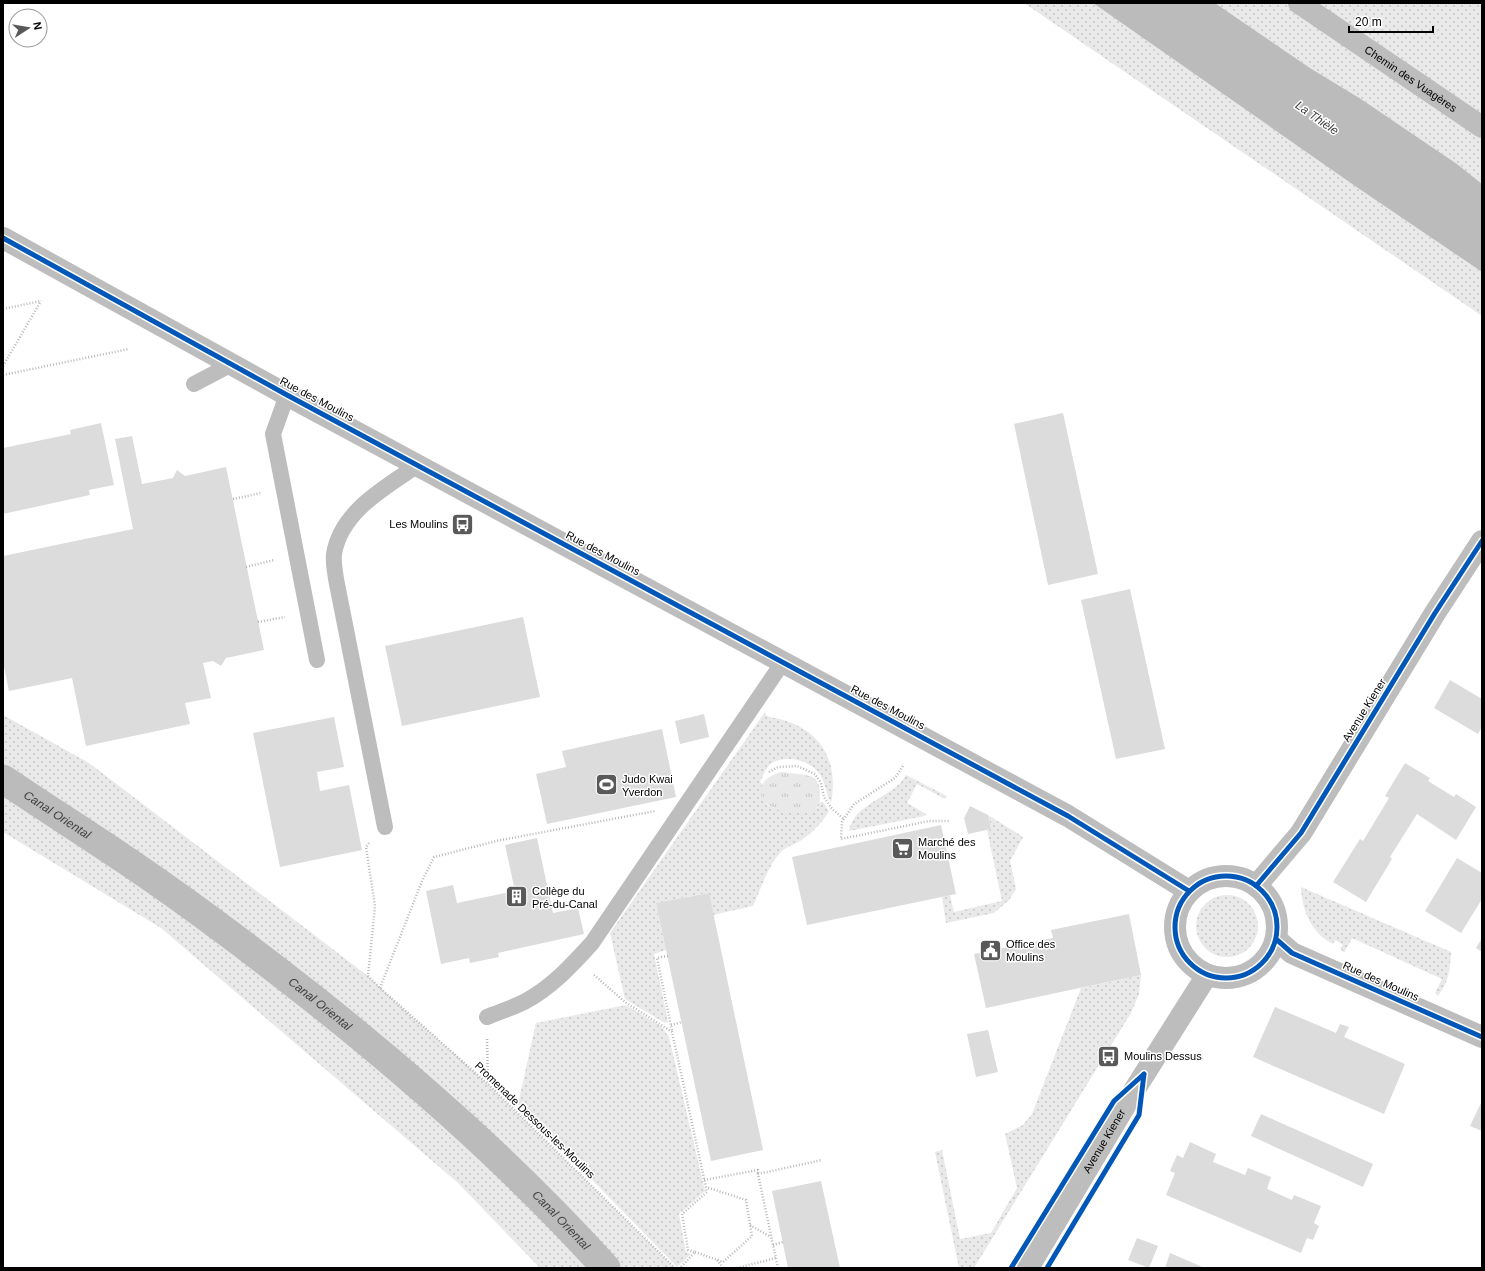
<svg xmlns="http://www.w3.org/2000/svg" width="1485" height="1271" viewBox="0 0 1485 1271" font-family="Arial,sans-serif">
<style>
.grass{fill:url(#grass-dots)}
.park{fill:url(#park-tufts)}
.water{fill:#bbb}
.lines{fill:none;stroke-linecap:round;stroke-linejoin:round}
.canal{stroke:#bbb;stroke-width:29}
.building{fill:#dcdcdc}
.path{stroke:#b8b8b8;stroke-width:2.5;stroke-dasharray:1 2;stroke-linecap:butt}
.lane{stroke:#bdbdbd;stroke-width:16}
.street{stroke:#bdbdbd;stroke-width:22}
.cycleway-casing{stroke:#fff;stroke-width:8}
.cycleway{stroke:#0057b8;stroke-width:5}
.labels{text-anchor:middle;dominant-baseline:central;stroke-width:3;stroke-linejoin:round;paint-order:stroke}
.street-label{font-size:11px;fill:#000;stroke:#fff}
.poi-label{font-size:11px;fill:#000;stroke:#fff;text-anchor:start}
.water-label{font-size:12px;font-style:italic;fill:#3f3f3f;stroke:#fff}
</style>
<defs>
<pattern id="grass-dots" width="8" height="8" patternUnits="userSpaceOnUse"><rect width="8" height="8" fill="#e9e9e9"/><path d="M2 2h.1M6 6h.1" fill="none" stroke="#c6c6c6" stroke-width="1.8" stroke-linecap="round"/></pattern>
<pattern id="park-tufts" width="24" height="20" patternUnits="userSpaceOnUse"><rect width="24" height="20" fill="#e9e9e9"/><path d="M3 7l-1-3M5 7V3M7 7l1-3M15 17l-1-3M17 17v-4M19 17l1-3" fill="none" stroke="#c6c6c6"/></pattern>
</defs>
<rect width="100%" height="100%" fill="#fff"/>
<path class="grass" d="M1024,3H1093L1355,186L1482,272V316Z
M1215,3H1482V184L1457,164L1361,99L1310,68Z
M765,712L766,715L769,717C816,724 840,756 831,803C825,793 826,781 818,772C809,760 785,755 772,763C766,767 763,776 760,782L763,785L761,790L767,805C785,814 799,813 818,808L820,802H823L829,811C822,823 812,833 800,841C794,845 788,846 783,850C769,862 761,889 753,906L713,915L708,893L656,903L666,950L654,954L668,1022L665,1023L625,999L610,933Z
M3,715L89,763L368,976L380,988L488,1084L675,1268H540L458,1183L161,928L3,832Z
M906,775L947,796L945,799L917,784L907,803L926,814L925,816L849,831C855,801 893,799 906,775Z
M988,815L1023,837L1010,861L1016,889L1009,900L994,913L946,923L942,897L950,895L954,912L1002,901L987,830L991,829Z
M1301,887L1451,952C1450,969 1449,982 1438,996L1435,993L1442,979L1352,938L1344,953L1340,948L1343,945L1335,940L1333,944C1311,933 1302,910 1301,887Z
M1196 926a31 31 0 1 1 62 0a31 31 0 1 1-62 0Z
M1141,975L1139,994L1131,1013L974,1268H959L935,1152L942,1150L960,1239L991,1233L1017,1188L1005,1134L1023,1125L1032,1114L1081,988Z
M626,1005L662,1027L669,1037L705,1191L679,1214L686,1252L691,1254L677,1267L518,1104L536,1023Z"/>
<path class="park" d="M781,772L806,775L815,778C819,784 820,788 820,795C820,799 820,804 818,807C809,818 756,813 761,789C763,779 772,775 781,772Z"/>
<path class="water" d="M1093,3H1215L1310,68L1361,99L1457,164L1482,184V272L1355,186Z"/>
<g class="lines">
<path class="canal" id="s1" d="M3,779C43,806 84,832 124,859C188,902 249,948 310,996C415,1079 516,1168 606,1268"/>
</g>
<path class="building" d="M1063,413L1098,574L1048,585L1014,424Z
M101,423L114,485L89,490L90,495L3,514V448L71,434L70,430Z
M132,436L142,484L173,478L177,470L185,476L226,467L264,650L226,658L221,666L213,661L203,663L211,698L185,703L190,724L86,746L72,678L9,691L3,662V556L133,529L115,439Z
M1130,589L1165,749L1116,759L1081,600Z
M523,617L540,697L402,726L385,646Z
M1450,680L1482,699V727L1478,734L1434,708Z
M704,714L709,737L680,744L675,721Z
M334,717L344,767L317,772L320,791L349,785L362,850L280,867L253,733Z
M662,729L676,797L547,824L536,774L566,767L562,751Z
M1405,763L1430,778L1428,781L1454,797L1456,794L1476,807L1456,840L1417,814L1390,857L1392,859L1366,902L1333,882L1360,839L1363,841L1389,798L1385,796Z
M970,806L988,815L991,829L968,834L964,818Z
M941,825L956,894L807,925L792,857Z
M537,838L553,913L578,908L584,934L498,953L499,957L470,963L469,958L441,964L426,891L453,885L457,903L515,891L505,845Z
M1457,858L1482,873V899L1461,933L1425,911Z
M709,893L763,1150L711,1161L656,903Z
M1129,914L1141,975L986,1008L974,954L1053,938L1051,930Z
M1482,938V952L1476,948Z
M1275,1007L1336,1033L1340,1024L1349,1027L1344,1037L1405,1064L1384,1114L1253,1057Z
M988,1030L998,1072L976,1077L967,1034Z
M1482,1101V1131L1470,1126Z
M1261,1114L1373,1164L1363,1187L1251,1136Z
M1190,1142L1216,1154L1213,1162L1245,1175L1248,1168L1271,1177L1267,1189L1292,1200L1294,1195L1321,1206L1314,1223L1319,1226L1313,1240L1307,1238L1301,1253L1166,1195L1175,1173L1170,1171L1177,1155L1183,1158Z
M821,1181L840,1268H788L772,1191Z
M1137,1238L1158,1246L1149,1268L1128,1260Z
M1170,1253L1205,1268H1165Z"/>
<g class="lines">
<path class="path" d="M3,309L41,301
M3,366L41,301
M3,375L129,349
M233,499L261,493
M246,567L274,560
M258,622L285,617
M903,766L895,778L854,804L842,822L841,839L929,821H949
M769,772L778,767L797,766L815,774L821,783L824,797L832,809L844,819
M369,843L366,847L375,906L368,976L380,988L488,1084L675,1268
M668,956L657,958L672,1031
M594,975L625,1002L672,1032L707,1192L682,1214L688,1250L695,1252L680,1268
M380,988L422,881L434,857L496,841L655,811
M671,1025L682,1022
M487,1039L488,1084
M704,1180L758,1170V1174
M750,1225L771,1237
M773,1245L783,1242
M695,1252L723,1262L752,1236L746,1200L706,1187
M717,1260L723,1268
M737,1268L776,1258
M778,1268L758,1174L822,1160"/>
<path class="lane" d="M194,384L232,364
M287,395L273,434L317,660
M385,827L336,579C335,571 333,562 334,554C341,511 386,487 418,465
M487,1017C499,1012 512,1008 524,1002C551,988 572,965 592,943L783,662"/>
<g class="street">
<path id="s2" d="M1299,3L1482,127"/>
<path d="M3,238L287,395L1068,816L1189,891"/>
<circle cx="1226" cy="927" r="51"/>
<path d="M1256,886L1301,833L1435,613L1482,541"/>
<path d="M1276,939L1292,953L1482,1037"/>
<path id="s3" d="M1028,1268L1135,1089L1207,975"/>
</g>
<defs>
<path id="cycleway" d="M3,238L287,395L1068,816L1189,891
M1175 927a51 51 0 1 1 102 0a51 51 0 1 1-102 0Z
M1256,886L1301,833L1435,613L1482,541
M1276,939L1292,953L1482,1037
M1011,1268L1114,1101L1144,1074
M1047,1268L1139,1115L1144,1074"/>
</defs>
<use href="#cycleway" class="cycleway-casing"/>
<use href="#cycleway" class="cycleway"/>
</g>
<defs>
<symbol id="bus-square" viewBox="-11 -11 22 22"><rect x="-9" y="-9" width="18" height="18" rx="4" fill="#595959" stroke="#fff"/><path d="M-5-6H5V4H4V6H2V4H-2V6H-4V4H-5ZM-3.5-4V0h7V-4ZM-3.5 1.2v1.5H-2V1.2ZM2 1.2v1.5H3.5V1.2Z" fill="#fff"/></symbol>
<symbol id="stadium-square" viewBox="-11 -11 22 22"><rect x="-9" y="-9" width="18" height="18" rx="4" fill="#595959" stroke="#fff"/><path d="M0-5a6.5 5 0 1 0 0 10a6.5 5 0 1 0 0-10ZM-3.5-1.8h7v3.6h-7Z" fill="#fff"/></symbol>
<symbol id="supermarket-square" viewBox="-11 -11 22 22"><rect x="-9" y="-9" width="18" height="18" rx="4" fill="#595959" stroke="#fff"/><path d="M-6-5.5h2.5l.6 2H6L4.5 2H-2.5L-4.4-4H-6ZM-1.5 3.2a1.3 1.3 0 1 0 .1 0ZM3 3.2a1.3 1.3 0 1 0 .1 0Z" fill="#fff"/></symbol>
<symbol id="building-square" viewBox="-11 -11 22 22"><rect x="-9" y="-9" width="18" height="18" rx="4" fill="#595959" stroke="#fff"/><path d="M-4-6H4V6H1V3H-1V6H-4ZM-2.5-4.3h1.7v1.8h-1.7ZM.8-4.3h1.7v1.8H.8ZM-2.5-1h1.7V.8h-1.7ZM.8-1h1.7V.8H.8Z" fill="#fff"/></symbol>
<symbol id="civic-square" viewBox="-11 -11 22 22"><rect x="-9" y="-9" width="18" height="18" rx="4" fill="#595959" stroke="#fff"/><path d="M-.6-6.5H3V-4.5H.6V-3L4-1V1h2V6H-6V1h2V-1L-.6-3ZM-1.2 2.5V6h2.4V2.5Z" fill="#fff"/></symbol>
</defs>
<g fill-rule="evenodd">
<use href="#bus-square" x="450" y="512" width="25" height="25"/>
<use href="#stadium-square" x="594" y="772" width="25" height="25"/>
<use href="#supermarket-square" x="890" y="836" width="25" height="25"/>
<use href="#building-square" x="504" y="884" width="25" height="25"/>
<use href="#civic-square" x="978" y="938" width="25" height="25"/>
<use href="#bus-square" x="1096" y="1044" width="25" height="25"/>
</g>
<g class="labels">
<g class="street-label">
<text stroke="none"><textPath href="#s2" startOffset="135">Chemin des Vuagères</textPath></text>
<text transform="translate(317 399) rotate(28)">Rue des Moulins</text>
<text transform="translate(603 553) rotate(28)">Rue des Moulins</text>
<text transform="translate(888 707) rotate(28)">Rue des Moulins</text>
<text transform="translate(1364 710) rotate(-58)">Avenue Kiener</text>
<text transform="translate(1381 981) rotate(24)">Rue des Moulins</text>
<text transform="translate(535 1120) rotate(44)">Promenade Dessous-les-Moulins</text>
<text stroke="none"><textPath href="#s3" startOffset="148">Avenue Kiener</textPath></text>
</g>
<g class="poi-label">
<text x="448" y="524" text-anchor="end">Les Moulins</text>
<text x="622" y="779">Judo Kwai<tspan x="622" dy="13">Yverdon</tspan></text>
<text x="918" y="842">Marché des<tspan x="918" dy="13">Moulins</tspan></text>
<text x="532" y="891">Collège du<tspan x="532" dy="13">Pré-du-Canal</tspan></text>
<text x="1006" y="944">Office des<tspan x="1006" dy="13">Moulins</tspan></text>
<text x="1124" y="1056">Moulins Dessus</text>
</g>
<g class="water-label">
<text transform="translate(1317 118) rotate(35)">La Thièle</text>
<text stroke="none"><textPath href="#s1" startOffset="65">Canal Oriental</textPath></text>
<text stroke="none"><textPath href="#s1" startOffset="389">Canal Oriental</textPath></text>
<text stroke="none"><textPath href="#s1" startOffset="713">Canal Oriental</textPath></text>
</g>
</g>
<rect width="1485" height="1271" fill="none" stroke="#000000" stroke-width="8"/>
<g transform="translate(28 28) rotate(78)"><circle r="19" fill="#ffffff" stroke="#999999"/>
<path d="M0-3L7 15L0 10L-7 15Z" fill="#595959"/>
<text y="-6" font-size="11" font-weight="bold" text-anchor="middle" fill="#000000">N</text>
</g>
<path d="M1349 26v6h84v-6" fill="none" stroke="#000000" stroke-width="2"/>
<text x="1355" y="26" font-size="12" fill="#000000" stroke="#ffffff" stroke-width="3" paint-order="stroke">20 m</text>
</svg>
